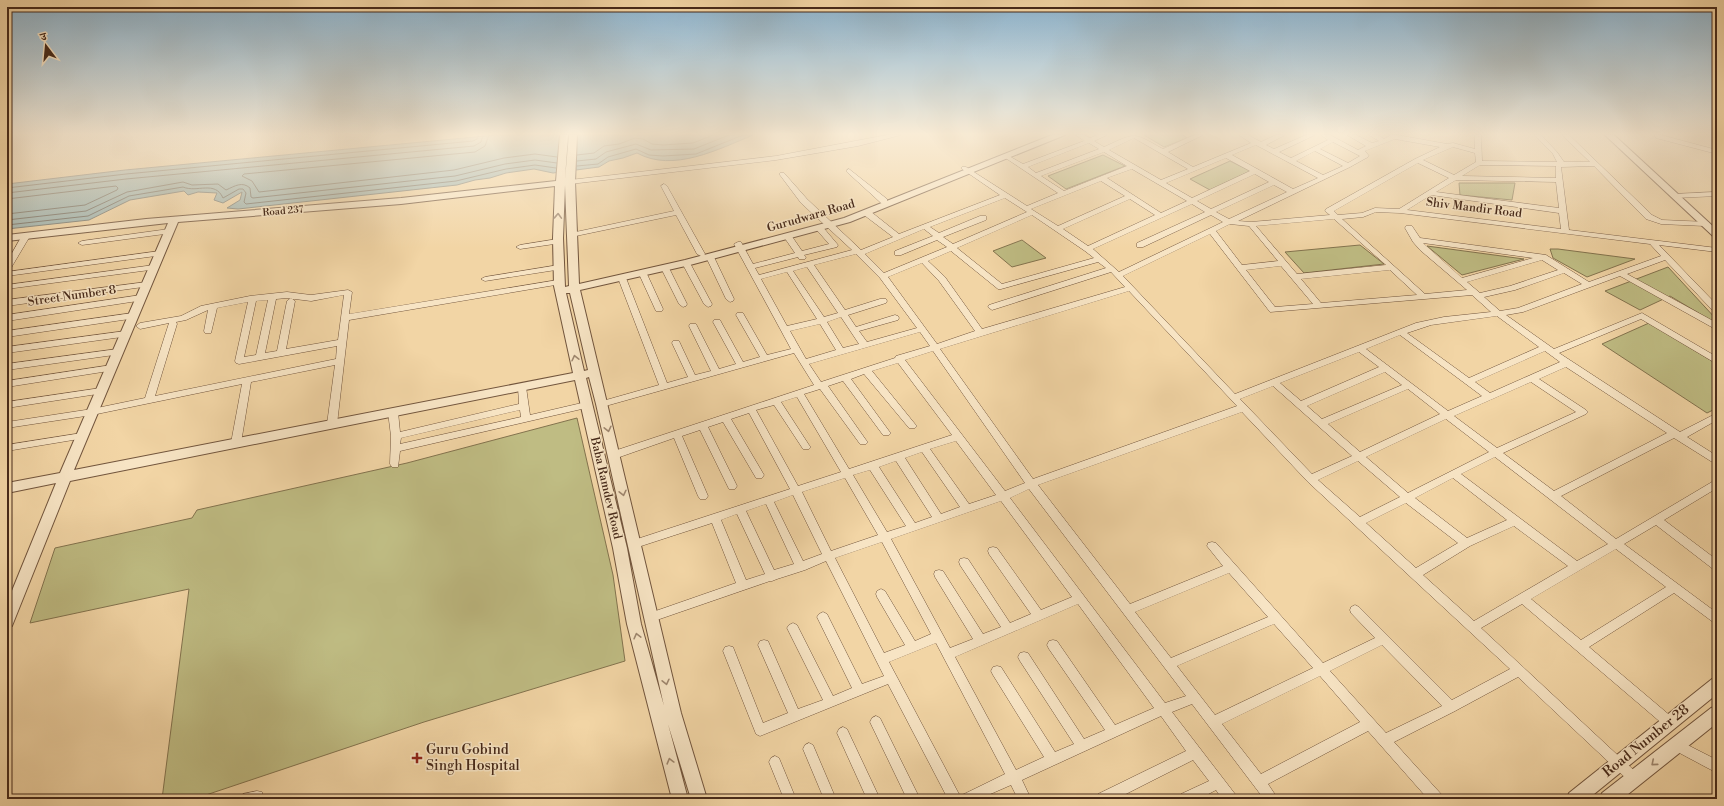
<svg xmlns="http://www.w3.org/2000/svg" width="1724" height="806" viewBox="0 0 1724 806" font-family="'Libre Bodoni','Noto Serif Devanagari',serif">
<style>
.green{fill:#bfbc83;stroke:#83734e}
.water{fill:#a0b6b2;stroke:#7c7e75}
.lines{fill:none;stroke-linecap:round;stroke-linejoin:round}
.shore{stroke:#747066;stroke-width:1}
.minor-casing{stroke:#72553d;stroke-width:1}
.tertiary-casing{stroke:#72553d;stroke-width:2}
.minor{fill:#f7e4c4;fill-rule:evenodd}
.tertiary{fill:#f7e4c4;fill-rule:evenodd}
.oneway{stroke:#9f876f}
.poi-dot{fill:#8f2418;stroke:#f7e4c4;stroke-width:1.5}
.labels{text-anchor:middle;dominant-baseline:central;stroke-width:3;stroke-linejoin:round;paint-order:stroke}
.far-street-label{font-size:10px;fill:#472a1a;stroke:#f7e4c4}
.street-label{font-size:12px;fill:#472a1a;stroke:#f7e4c4}
.near-street-label{font-size:14px;fill:#472a1a;stroke:#f7e4c4}
.near-poi-label{font-size:14px;fill:#472a1a;stroke:#f7e4c4;text-anchor:start}
</style>
<rect width="100%" height="100%" fill="#f2d5a5"/>
<filter id="stains"><feTurbulence type="fractalNoise" baseFrequency=".005" numOctaves="4"/><feColorMatrix values="0 0 0 0 .2 0 0 0 0 .09 0 0 0 0 .02 0 0 0 .5 -.17"/></filter>
<radialGradient id="worn" r=".72"><stop offset=".6" stop-color="#630" stop-opacity="0"/><stop offset="1" stop-color="#630" stop-opacity=".3"/></radialGradient>
<path class="green" d="M1144,135H1183L1187,138L1164,147Z
M1103,155L1125,166L1066,189L1048,176Z
M1230,161L1250,171L1210,190L1190,179Z
M1459,183H1515L1512,200L1460,195Z
M1022,240L1046,258L1012,267L993,251Z
M1360,245L1384,264L1304,273L1285,252Z
M1427,246L1524,259L1462,275Z
M1550,249H1558L1635,259L1587,277L1553,258Z
M1668,267L1717,320V324L1670,296L1640,310L1605,291Z
M1649,323L1717,364V408L1707,413L1602,344Z
M577,418L613,575L625,661L424,722L194,799H162L189,589L30,623L55,548L192,518L197,510L407,463Z"/>
<path class="water" d="M496,135H753C719,149 673,173 637,153L623,158L609,161L599,167L553,173L534,169L506,173L490,178L475,180L457,185L238,209L227,208L240,200L242,192L223,203L214,200L217,193L198,192L188,195L184,191L130,200L89,220L7,229V184L125,170Z"/>
<g class="lines">
<path class="shore" d="M489,135L485,146L475,152L244,174L242,176L252,181L259,192L454,170L504,158L535,154L557,157
M577,155L594,153L604,146L619,144L635,138L643,139L652,144L663,145L693,143L713,135
M577,161L596,159L606,152L636,144L651,150L694,149L729,135
M577,166L598,164L608,157L636,149L649,155L663,156L696,154L743,135
M7,188L126,174L473,141L477,139L478,135
M7,193L126,179L474,146L481,142L483,135
M7,199L116,186L118,188L117,190L85,205L7,214
M7,220L86,211L127,192L183,182L192,185L218,184L226,190C235,186 242,181 250,188L251,197L253,198L455,176L505,164L535,160L557,163
M7,225L88,216L129,196L183,187C197,193 215,180 223,198L239,189H243L246,193L244,202L246,204L456,181L506,169L535,165L556,168"/>
<defs>
<path id="minor" d="M887,135H901L858,146L776,160L570,184L567,182L570,180L776,156Z
M1076,135H1084L1090,138L1097,135H1107L1094,141L1104,147C1137,132 1132,132 1163,149L1194,135H1203L1168,152L1193,167L1251,143L1239,135H1248L1261,142L1276,135H1285L1266,145L1274,149L1306,135H1315L1279,152L1291,158L1328,140L1321,135H1330L1358,150L1366,146L1347,135H1356L1372,143L1379,141L1369,135H1378L1384,139L1391,135H1397L1447,144L1453,143L1475,149V135H1481L1482,161L1557,162L1553,154L1534,135H1541L1557,152L1564,162H1590L1562,135H1569L1652,215L1662,220L1708,222L1709,224L1705,226L1661,224L1646,219L1594,166L1561,167L1569,230L1717,248V252L1659,245L1717,305V313L1714,312L1665,260L1627,274L1717,323V330L1620,276L1523,312L1506,315L1554,349L1642,313L1717,357V364L1641,319L1559,353L1680,432L1717,413V420L1687,437L1717,456V465L1674,438L1561,496L1616,539L1717,479V488L1664,520L1717,560V570L1713,569L1656,525L1624,544L1717,613V624L1713,622L1674,593L1589,647L1673,718L1675,722L1673,726L1669,728L1665,726L1522,604L1481,628L1639,775L1641,779L1639,783L1635,785L1631,783L1518,677L1455,711L1394,742L1441,794L1442,799H1428L1368,731L1268,784L1278,799H1264L1192,704L1172,712L1235,794L1236,799H1222L1216,790L1199,799H1180L1181,794L1209,781L1193,760L1116,799H1097L1098,794L1186,751L1161,716L1022,780L1031,799H1018L1011,785L979,799H948L888,684L760,736L756,734L723,651L725,647L729,646L733,647L763,723L788,713L758,645L760,641L764,640L768,641L798,709L823,700L787,628L789,625L793,623L797,625L833,696L852,688L817,617L819,614L823,612L827,614L862,684L884,676L826,561L805,570L777,579L772,581H770L651,622L647,620L645,617L647,614L736,583L712,523L635,548L631,547L630,544L631,541L790,489L749,413L731,419L764,475L762,478H756L723,422L708,427L737,486L735,489H729L700,430L682,436L708,496L706,499H700L698,496L674,438L614,459L611,458L609,455L611,452L814,385L794,353L602,407L599,406L597,404L599,402L659,385L618,278L619,276H622L626,278L667,383L688,377L672,343L673,341H679L695,375L711,371L689,326L690,324H696L719,369L736,364L713,322L714,320H720L743,362L760,357L736,315L737,313H743L767,355L791,349L734,244L738,242H741L753,264L795,253L784,237L785,235H791L802,251L829,244L815,228L819,226H822L838,245L837,247L804,255L806,257L805,259H799L798,257L755,268L759,275L852,250L801,203L780,175V173H784L807,199L861,250L893,237L864,215V211H870L899,234L1000,195L962,169V167H966L1027,206L1058,193L1004,157L1005,156H1009L1023,164L1084,141ZM1134,138L1188,169L1161,180L1109,150ZM1395,139L1440,147L1415,159L1326,209L1325,211L1330,215L1251,222L1238,221L1350,167L1368,157L1369,156L1365,151ZM1333,142L1360,156L1348,163L1320,149ZM1089,143L1099,149L1036,173L1028,167ZM1256,145L1318,178L1293,189L1259,170L1232,155ZM1453,147L1475,153L1476,162L1454,175L1423,160ZM1315,151L1343,166L1323,175L1296,161ZM1104,152L1127,166L1064,191L1041,176ZM1226,158L1250,171L1192,198L1166,183ZM1418,163L1449,178L1399,209L1375,208L1362,213L1338,215L1334,211ZM1480,165L1556,166V178L1462,176ZM1132,169L1187,201L1161,213L1107,178ZM1255,174L1269,182L1211,209L1197,201ZM1456,180L1556,182L1559,208L1436,192ZM1101,181L1125,196L1058,226L1031,209ZM1274,185L1287,192L1229,219L1216,212ZM1431,195L1559,213L1561,229L1407,210ZM1005,198L1027,212L953,244L943,237L986,220V216H980L939,233L930,227ZM1130,199L1155,215L1088,246L1063,229ZM1192,204L1205,212L1137,243V247H1143L1211,215L1223,222L1119,272L1093,249ZM1376,212L1400,213L1650,244L1661,256L1589,282L1546,255L1420,238L1412,226H1406L1405,228L1413,242L1420,250L1467,290L1425,294L1342,219L1363,217ZM1032,215L1085,251L1094,258L1002,284L957,248ZM1334,219L1386,265L1297,274L1256,226ZM1230,224L1249,226L1278,261L1242,265L1216,231ZM924,229L933,236L895,251V255H901L937,240L947,247L884,273L865,254ZM1210,234L1270,312L1472,295L1491,312L1444,317L1416,323L1235,394L1123,276ZM1423,243L1533,258L1462,278ZM951,251L998,289H1001L1098,262L1106,268L989,305L988,307L992,310L1111,272L1125,287L982,329L945,277L928,261ZM856,254L880,278L917,328L867,342L859,331L898,320L899,318L898,316L895,315L856,327L848,315L886,303L887,301L886,299H880L845,310L814,265ZM1542,260L1558,270L1510,286L1480,293L1467,282ZM922,263L939,281L975,331L937,344L888,277ZM1281,266L1313,304L1275,307L1246,270ZM807,267L838,313L824,317L793,271ZM1390,270L1417,295L1321,303L1301,279ZM787,272L817,319L787,326L761,279ZM1564,273L1582,284L1518,308L1500,311L1484,297L1515,290ZM1129,291L1237,406L1033,479L940,349ZM1497,316L1539,347L1469,378L1407,333L1431,325ZM841,317L859,344L843,348L827,322ZM820,324L836,350L806,359L790,331ZM920,332L930,346L896,356L895,358L821,382L809,364ZM1400,335L1482,396L1448,411L1366,349ZM933,351L1025,483L1005,491L905,360ZM1545,351L1560,362L1490,393L1475,382ZM1359,352L1379,367L1301,401L1280,383ZM898,363L952,435L849,469L804,394L820,389L860,444H866L868,442L866,440L828,386L843,381L883,435H889L891,433L889,431L851,379L864,374L909,428H915L917,426L915,424L872,371ZM1566,367L1667,433L1554,491L1503,453L1586,414L1588,412L1586,410L1539,379ZM1385,372L1402,385L1322,419L1307,406ZM1531,382L1576,412L1497,448L1454,416ZM1273,386L1352,456L1312,474L1240,399ZM1408,389L1440,414L1360,452L1328,424ZM797,397L841,472L798,486L756,410L774,405L803,449H809L811,447L809,445L781,402ZM1242,412L1308,482L1510,669L1452,700L1359,607L1355,605L1351,607L1350,610L1351,613L1375,638L1323,663L1216,543L1212,542L1208,543L1207,546L1223,566L1130,604L1038,485ZM1446,419L1489,452L1408,493L1366,457ZM956,441L996,495L969,504L930,449ZM922,452L960,507L941,514L905,458ZM1495,457L1608,544L1577,561L1461,474ZM896,461L932,517L915,523L879,467ZM1358,461L1400,497L1360,517L1318,480ZM870,470L906,526L887,532L853,475ZM845,478L878,535L831,551L802,492ZM1453,478L1507,520L1467,538L1415,498ZM1029,489L1186,696L1165,703L1010,498ZM793,495L822,554L803,561L774,502ZM1001,501L1072,597L1041,610L997,548L993,547L989,548L988,551L989,554L1031,614L1010,623L968,559L964,558L960,559L959,562L960,565L1001,627L983,634L943,571L939,570L935,571L934,574L935,577L973,639L950,648L891,539ZM1406,503L1458,543L1416,568L1366,523ZM766,504L794,564L774,570L746,511ZM737,514L765,574L746,580L721,520ZM1514,526L1568,566L1474,621L1423,575L1470,546ZM882,542L931,634L915,641L885,591L881,589L877,591L876,594L877,597L905,645L884,653L835,558ZM1616,549L1666,587L1581,640L1531,599ZM1229,573L1268,617L1171,658L1135,612ZM1078,604L1154,708L1115,725L1057,641L1053,640L1049,641L1047,645L1049,649L1105,730L1084,739L1028,653L1024,652L1020,653L1018,657L1020,661L1074,744L1055,752L1001,667L997,666L993,667L991,671L993,675L1044,757L1016,770L955,657ZM1274,624L1313,668L1215,715L1177,666ZM936,643L1005,774L960,796L889,662ZM1382,645L1442,706L1386,733L1330,671ZM1320,676L1360,722L1261,774L1222,724Z
M1655,135H1661L1717,150V154L1656,138Z
M849,169L887,199V203H881L847,172V170Z
M664,184L667,186L705,254L704,256H701L697,254L676,215L571,237L567,235L571,233L674,211L661,186Z
M1717,192V196L1675,198L1671,196L1675,194Z
M169,229H172V233L82,245L78,243L82,241Z
M23,234H29L30,236L11,268L7,270V262Z
M558,239L562,241L561,243L520,249L516,247L520,245Z
M160,251L164,253L163,255L7,276V272Z
M707,255H710L714,257L734,299L733,301L730,302L726,299L706,257Z
M683,261H686L690,263L712,304L711,306L708,307L704,304L682,263Z
M154,265H157L158,267L157,269L7,289V285Z
M559,265L563,267L562,269L485,281L481,279L485,277Z
M662,266H665L669,268L687,304L686,306L683,307L679,304L661,268Z
M640,272H643L647,274L663,309L662,311H656L655,309L639,274Z
M558,280L562,282L561,284L349,320L337,424L332,427L327,424L335,365L251,382L241,443L239,445H233L231,443L242,384L92,415L7,428V422L92,409L145,398L169,323L140,329L136,326L140,323L181,316L201,306L250,296L287,292L311,295L348,290L352,292L349,314ZM344,295L338,340L286,349L295,301L291,298L287,301L277,351L265,353L276,299L287,298L311,301ZM268,300L256,355L244,357L256,301ZM248,302L235,361L236,363L239,364L337,346L336,359L155,396L177,324L176,322L186,320L208,310L204,331L205,333H211L217,308Z
M147,282L151,284L150,286L7,306V300Z
M141,295L144,296L145,298L144,300L7,321V315Z
M133,313L137,316L136,318L7,337V331Z
M126,331L130,334L129,336L7,353V347Z
M118,349L122,352L121,354L7,370V364Z
M112,365L116,368L115,370L7,387V381Z
M522,384L526,387L530,415L586,402L591,405L586,408L400,451L398,467H392L390,464L391,436L388,412L390,410L393,409L398,412L400,432L519,404L518,387ZM520,410L521,417L400,444L401,438Z
M101,388L104,389L105,391L104,393L7,408V402Z
M82,433L85,434L87,436L85,438L7,451V445Z
M876,716L880,718L920,799H907L870,722L872,718Z
M843,727L847,729L880,799H867L837,733L839,729Z
M1676,739L1717,760V773L1672,749L1670,745L1672,741Z
M809,743L813,745L836,799H824L803,749L805,745Z
M775,756L779,758L796,799H784L769,762L771,758Z
M257,791L262,792L263,797V799H242L243,794Z"/>
<path id="tertiary" d="M560,135H568L565,179L569,135H577L575,182L579,284L685,260L844,218L1052,135H1065L850,222L690,265L580,290L681,713L707,799H691L668,724L688,799H672L627,624L613,548L575,380L70,481L12,626L7,627V603L56,483L7,493V483L60,473L168,223L7,241V235L146,219L401,198L556,181ZM565,185L569,286L565,287L563,238ZM555,186L553,238L554,286L573,373L74,470L178,222L401,204ZM566,293H570L588,370L584,371ZM589,377L596,404L664,706L641,624L627,548L586,378Z
M1605,135H1614L1717,230V238L1714,237Z
M1717,677V694L1588,799H1567L1569,793L1712,679Z
M1717,706V723L1622,799H1600L1602,793L1711,708Z"/>
</defs>
<use href="#minor" class="minor-casing"/>
<use href="#tertiary" class="tertiary-casing"/>
<use href="#minor" class="minor"/>
<use href="#tertiary" class="tertiary"/>
</g>
<defs><path id="oneway-chevron" d="M-2-3.5L2.5 0L-2 3.5" fill="none" stroke-width="1.6" stroke-linecap="round" stroke-linejoin="round"/></defs>
<g class="oneway">
<use href="#oneway-chevron" transform="translate(558 216) rotate(-88)"/>
<use href="#oneway-chevron" transform="translate(575 358) rotate(-103)"/>
<use href="#oneway-chevron" transform="translate(608 429) rotate(77)"/>
<use href="#oneway-chevron" transform="translate(623 493) rotate(77)"/>
<use href="#oneway-chevron" transform="translate(637 636) rotate(-104)"/>
<use href="#oneway-chevron" transform="translate(666 682) rotate(77)"/>
<use href="#oneway-chevron" transform="translate(670 761) rotate(-105)"/>
<use href="#oneway-chevron" transform="translate(1654 763) rotate(140)"/>
</g>
<linearGradient id="sky" x2="0" y2="1"><stop stop-color="#8bb5d2"/><stop offset="0.54" stop-color="#f9ecd6"/><stop offset="1" stop-color="#f9ecd6" stop-opacity="0"/></linearGradient>
<rect width="1724" height="248" fill="url(#sky)"/>
<path class="poi-dot" d="M415 752h4v4h4v4h-4v4h-4v-4h-4v-4h4z"/>
<g class="labels">
<g class="far-street-label">
<text transform="translate(283 211) rotate(-5)">Road 237</text>
</g>
<g class="street-label">
<text transform="translate(1474 208) rotate(7)">Shiv Mandir Road</text>
<text transform="translate(811 216) rotate(-16)">Gurudwara Road</text>
<text transform="translate(72 296) rotate(-8)">Street Number 8</text>
<text transform="translate(606 488) rotate(77)">Baba Ramdev Road</text>
</g>
<g class="near-street-label">
<text transform="translate(1646 741) rotate(-39)">Road Number 28</text>
</g>
<g class="near-poi-label">
<text x="426" y="750">Guru Gobind<tspan x="426" dy="16">Singh Hospital</tspan></text>
</g>
</g>
<rect width="1724" height="806" fill="none" stroke="#f2d5a5" stroke-width="24"/>
<rect x="8" y="8" width="1708" height="790" fill="none" stroke="#472a1a" stroke-width="2"/>
<rect x="12" y="12" width="1700" height="782" fill="none" stroke="#472a1a"/>
<g transform="translate(46 46) rotate(344)" stroke="#f7e4c4" stroke-width="3" paint-order="stroke">
<path d="M0-3L7 15L0 10L-7 15Z" fill="#472a1a"/>
<text y="-6" font-size="11" font-weight="bold" text-anchor="middle" fill="#472a1a">उ</text>
</g>
<rect width="100%" height="100%" filter="url(#stains)"/>
<rect width="100%" height="100%" fill="url(#worn)"/>
</svg>
